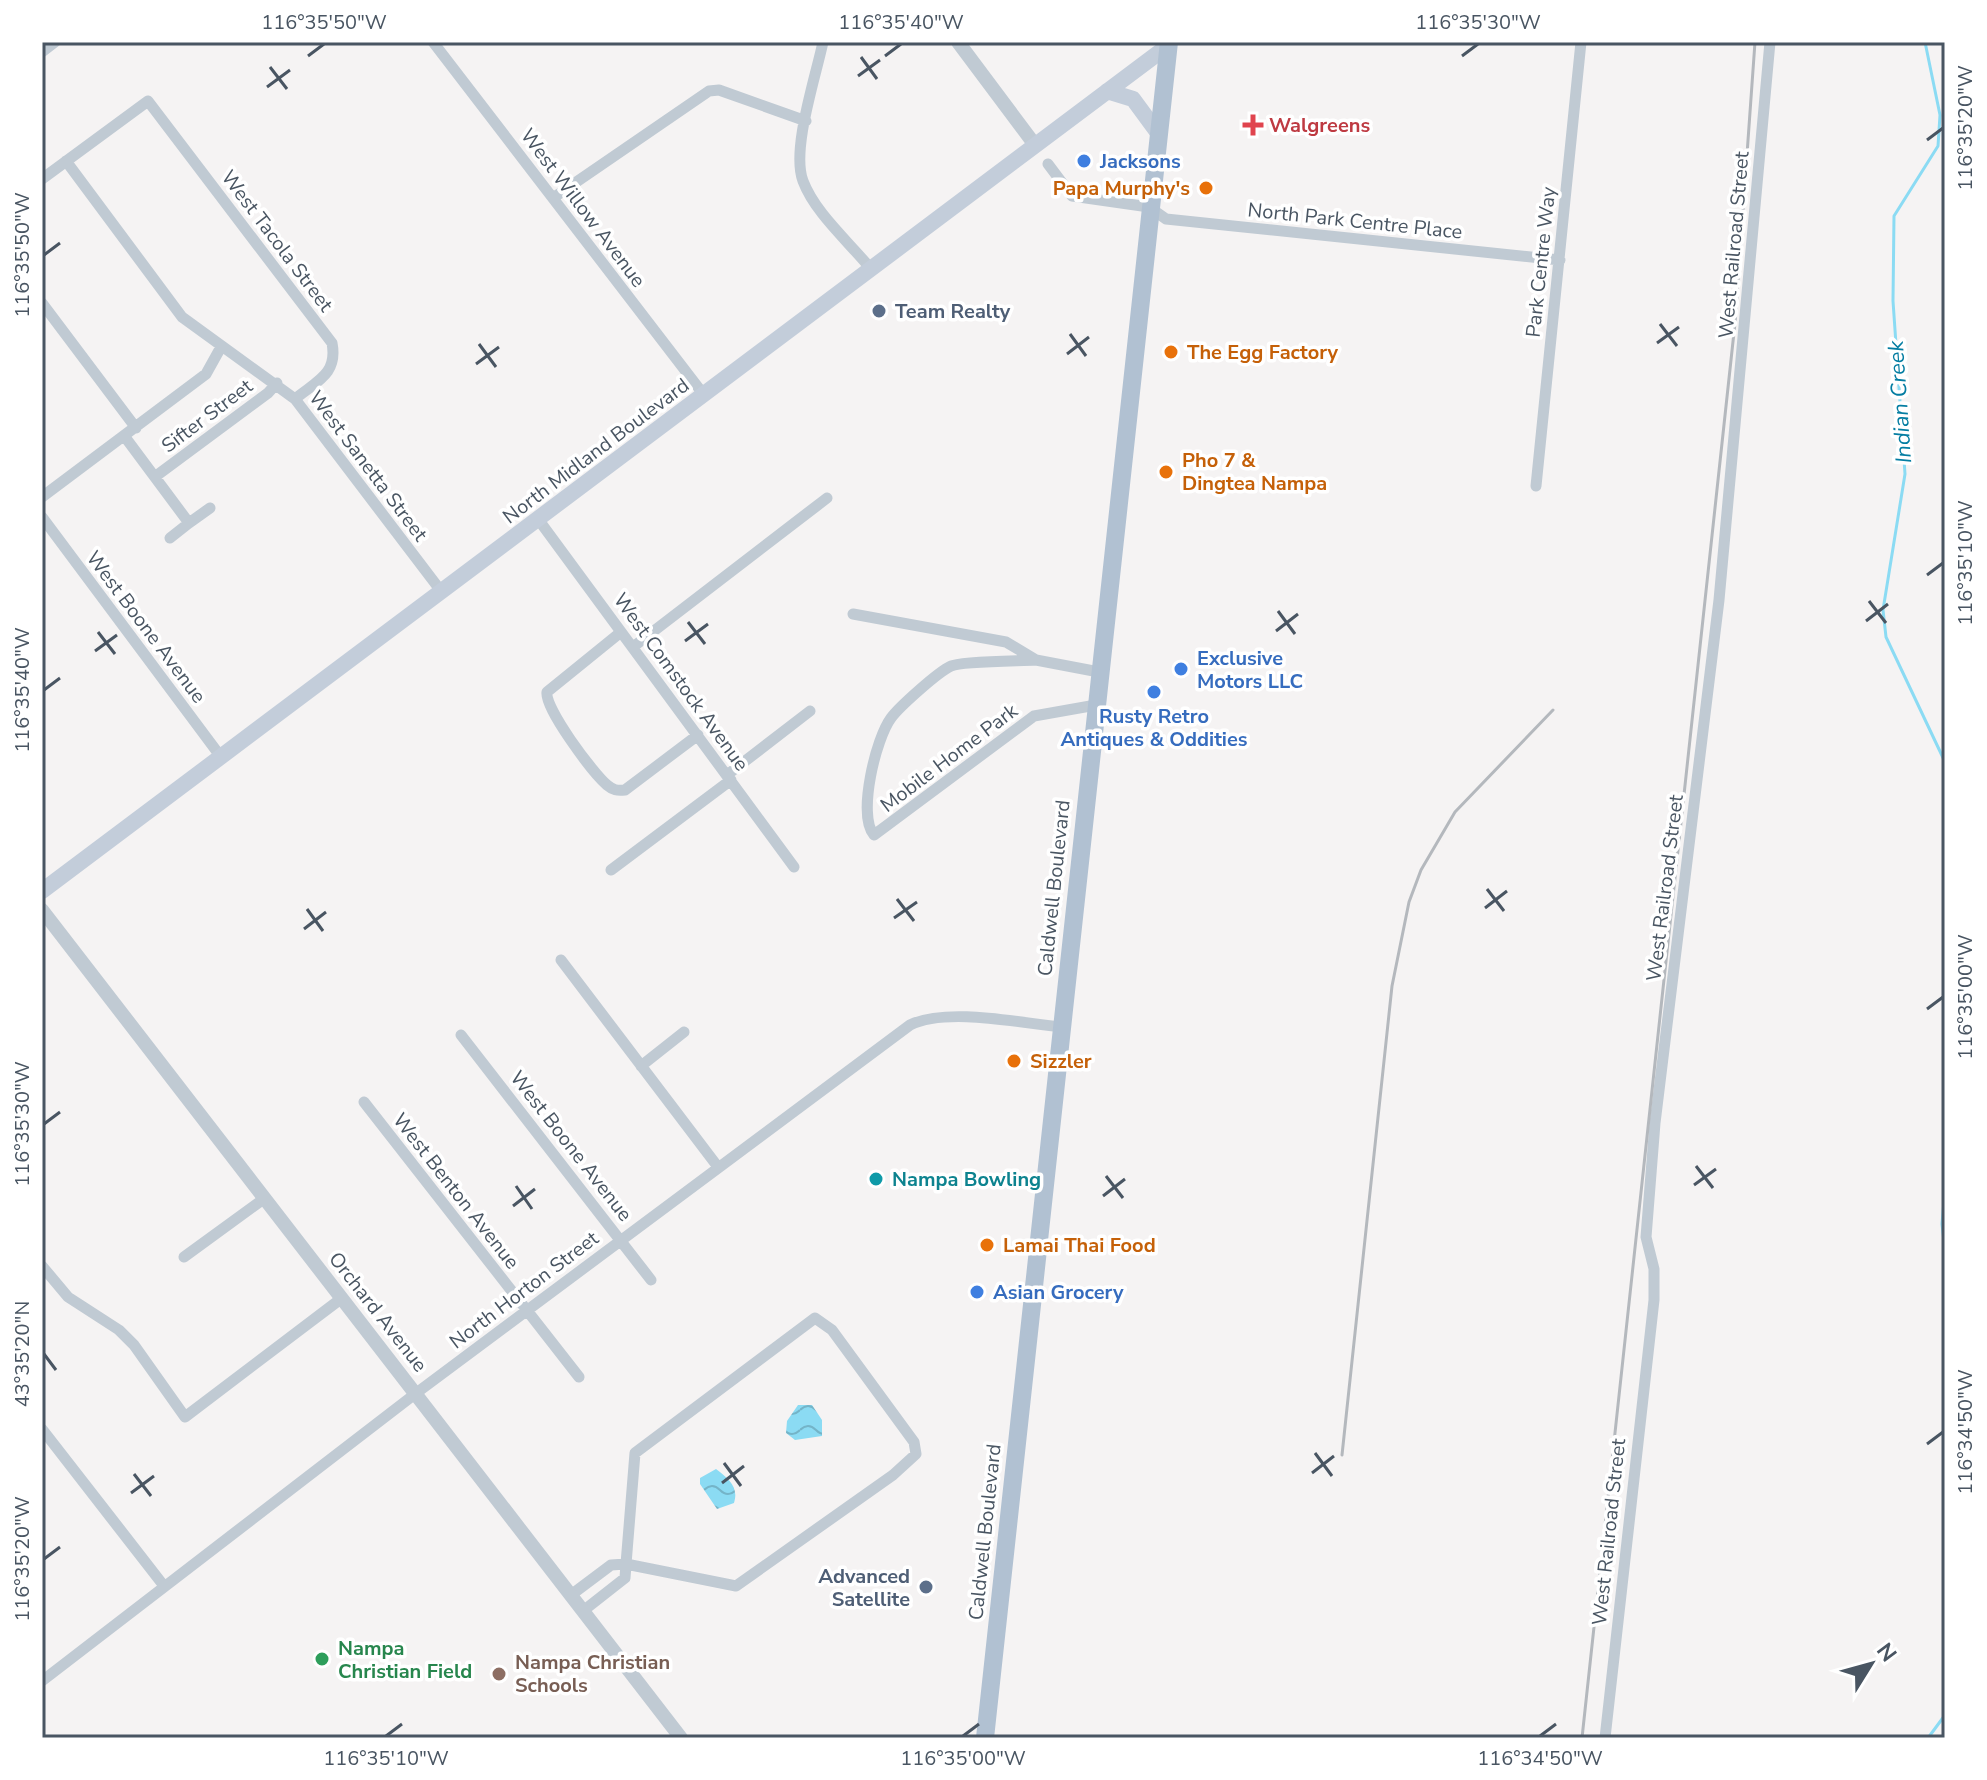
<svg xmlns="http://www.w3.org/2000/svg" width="1987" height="1780" viewBox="0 0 1987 1780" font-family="'Nunito Sans',sans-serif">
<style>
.water{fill:url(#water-waves)}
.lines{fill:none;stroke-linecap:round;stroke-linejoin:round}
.stream{stroke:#8bdbf3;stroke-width:3}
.minor{stroke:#c0cad3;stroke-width:11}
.tertiary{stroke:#c0cad3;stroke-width:14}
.secondary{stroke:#c3cdda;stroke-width:16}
.primary{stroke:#b1c1d2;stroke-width:18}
.rail{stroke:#b4b8bd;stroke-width:3}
.ticks{fill:none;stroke:#495562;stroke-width:3}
.health-dot{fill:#e0444e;stroke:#fff;stroke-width:3}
.shop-dot{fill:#3f7fe0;stroke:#fff;stroke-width:3}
.food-dot{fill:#e8710a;stroke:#fff;stroke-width:3}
.service-dot{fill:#5c6f8a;stroke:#fff;stroke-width:3}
.culture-dot{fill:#0f9aa8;stroke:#fff;stroke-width:3}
.leisure-dot{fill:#2e9e5b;stroke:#fff;stroke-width:3}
.education-dot{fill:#8d6e63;stroke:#fff;stroke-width:3}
.labels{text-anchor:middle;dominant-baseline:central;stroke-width:7;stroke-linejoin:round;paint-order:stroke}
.health-label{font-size:20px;font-weight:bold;fill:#be3a42;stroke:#fff;text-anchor:start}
.shop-label{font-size:20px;font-weight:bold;fill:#366cbe;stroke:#fff;text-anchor:start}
.food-label{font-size:20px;font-weight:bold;fill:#c56008;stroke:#fff;text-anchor:start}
.street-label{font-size:20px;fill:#495562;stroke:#fff}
.service-label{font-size:20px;font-weight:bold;fill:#4e5e75;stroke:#fff;text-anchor:start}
.culture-label{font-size:20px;font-weight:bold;fill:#0d838f;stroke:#fff;text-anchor:start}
.leisure-label{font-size:20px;font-weight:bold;fill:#27864d;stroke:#fff;text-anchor:start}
.education-label{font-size:20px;font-weight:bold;fill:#785e54;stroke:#fff;text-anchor:start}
.water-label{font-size:22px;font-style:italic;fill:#047da2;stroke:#fff}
.neatline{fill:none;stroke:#495562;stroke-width:3}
.ticks-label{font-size:20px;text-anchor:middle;fill:#495562}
</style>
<defs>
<pattern id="water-waves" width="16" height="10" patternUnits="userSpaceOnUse" patternTransform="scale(2)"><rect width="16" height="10" fill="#8bdbf3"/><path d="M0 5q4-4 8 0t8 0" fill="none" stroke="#74b4c8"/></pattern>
</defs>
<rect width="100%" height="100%" fill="#f5f3f3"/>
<path class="water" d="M798,1405H812L822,1420V1436L795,1440L786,1433L787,1421Z
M716,1469C729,1479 739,1487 734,1503L717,1509L700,1484V1478Z"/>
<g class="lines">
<path class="stream" d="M1925,42L1940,115L1938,146L1894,216L1893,301L1905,474L1883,610L1886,637L1945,762
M1945,1190L1942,1224L1945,1250
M1928,1738L1945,1715"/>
<path class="minor" d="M433,42L704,395
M823,42C816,76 791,150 803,181C815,213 849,242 871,269
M42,52L55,42
M66,161L182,317L295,399L441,591
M1048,164L1072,196L1149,207L1166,219L1560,260
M42,179L148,101L332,343C338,374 317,381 295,399
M553,198L709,91L719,90L806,121
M42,303L136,428
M125,437L189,523L170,538
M156,476L268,393L277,383
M1536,486L1581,42
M42,497L206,374L221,347
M42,517L221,757
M538,519L794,867
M189,523L210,508
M853,614L1006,642L1036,660L1099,672
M621,632L547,692C544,708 593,773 607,785C613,790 617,791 625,790L698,735
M633,647L827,498
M1036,660C1020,661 961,661 951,666C938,672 899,707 891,718C876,738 857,815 874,835L1034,716L1096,705
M727,775L810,711
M611,870L731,780
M561,960L718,1167
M461,1035L651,1280
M641,1066L684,1032
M364,1102L579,1377
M184,1257L265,1198
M42,1266L68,1297L119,1330L134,1345L185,1417L342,1298
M815,1318L832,1330L914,1442L916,1454L893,1475L736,1586L626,1564L635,1453Z
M42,1429L164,1586
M571,1595L611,1565L626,1564L625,1578L583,1611
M42,1681L415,1394L910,1025C947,1007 1020,1023 1061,1027
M1605,1738L1654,1300V1269L1646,1237L1655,1123L1719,600L1770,42"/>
<path class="tertiary" d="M958,42L1035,145
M42,910L681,1738"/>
<path class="secondary" d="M1107,91L1133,99L1158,133
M42,891L1169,45"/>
<path class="primary" d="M985,1738L1169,42"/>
<path class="rail" d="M1342,1455L1392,986L1409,902L1421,870L1455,812L1553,710
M1582,1738L1735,323L1755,42"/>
</g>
<path class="ticks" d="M308,56L324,44M885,56L901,44M1462,56L1478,44M861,57L877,79M270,67L287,89M858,76L880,60M267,87L290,70M1927,140L1943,128M44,255L60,243M1660,324L1677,346M1070,334L1086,356M1657,343L1679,327M479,344L496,367M1067,354L1089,337M476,364L499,347M1927,575L1943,563M1869,601L1886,623M1278,611L1295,634M1866,621L1888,604M688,622L705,644M1276,631L1298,614M98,632L115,654M685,641L708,624M95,651L117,635M44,690L60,678M1487,889L1504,911M897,899L914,921M1485,908L1507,891M307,909L323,931M894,918L917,902M304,929L326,912M1927,1009L1943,997M44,1124L60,1112M1696,1166L1713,1188M1106,1176L1123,1198M1694,1185L1716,1169M516,1186L532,1209M1103,1196L1125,1179M513,1206L535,1189M44,1354L56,1370M1927,1444L1943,1432M1315,1453L1332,1476M724,1463L741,1486M1312,1473L1334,1456M134,1474L151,1496M722,1483L744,1466M131,1493L154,1476M44,1559L60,1547M386,1736L402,1724M963,1736L979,1724M1540,1736L1556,1724"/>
<path class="health-dot" d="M1249 113h8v8h8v8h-8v8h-8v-8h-8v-8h8z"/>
<g class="shop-dot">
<circle cx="1084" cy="161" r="8"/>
<circle cx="1181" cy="669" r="8"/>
<circle cx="1154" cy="692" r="8"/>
<circle cx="977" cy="1292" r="8"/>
</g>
<g class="food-dot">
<circle cx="1206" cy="188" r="8"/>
<circle cx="1171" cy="352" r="8"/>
<circle cx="1166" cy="472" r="8"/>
<circle cx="1014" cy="1061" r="8"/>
<circle cx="987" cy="1245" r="8"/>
</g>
<g class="service-dot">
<circle cx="879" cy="311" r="8"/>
<circle cx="926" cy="1587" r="8"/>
</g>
<circle class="culture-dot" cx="876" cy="1179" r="8"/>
<circle class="leisure-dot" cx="322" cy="1659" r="8"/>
<circle class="education-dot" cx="499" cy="1674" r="8"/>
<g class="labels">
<g class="health-label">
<text x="1269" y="125">Walgreens</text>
</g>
<g class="shop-label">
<text x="1100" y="161">Jacksons</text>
<text x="1197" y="658">Exclusive<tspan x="1197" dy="23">Motors LLC</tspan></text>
<text x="1154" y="716" text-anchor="middle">Rusty Retro<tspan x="1154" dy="23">Antiques &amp; Oddities</tspan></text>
<text x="993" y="1292">Asian Grocery</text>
</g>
<g class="food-label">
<text x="1190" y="188" text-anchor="end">Papa Murphy's</text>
<text x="1187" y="352">The Egg Factory</text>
<text x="1182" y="460">Pho 7 &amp;<tspan x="1182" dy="23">Dingtea Nampa</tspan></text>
<text x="1030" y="1061">Sizzler</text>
<text x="1003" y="1245">Lamai Thai Food</text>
</g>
<g class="street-label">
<text transform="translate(583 208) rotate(53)">West Willow Avenue</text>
<text transform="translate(1355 221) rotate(6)">North Park Centre Place</text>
<text transform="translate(277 241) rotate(53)">West Tacola Street</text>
<text transform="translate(1734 245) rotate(-85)">West Railroad Street</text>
<text transform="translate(1541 262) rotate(-84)">Park Centre Way</text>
<text transform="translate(207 416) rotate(-37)">Sifter Street</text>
<text transform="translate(596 451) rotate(-37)">North Midland Boulevard</text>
<text transform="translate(368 466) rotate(53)">West Sanetta Street</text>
<text transform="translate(146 627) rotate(53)">West Boone Avenue</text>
<text transform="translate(681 682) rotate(54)">West Comstock Avenue</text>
<text transform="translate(949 758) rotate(-37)">Mobile Home Park</text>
<text transform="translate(1054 888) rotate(-84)">Caldwell Boulevard</text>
<text transform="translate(1665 888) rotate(-83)">West Railroad Street</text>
<text transform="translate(571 1146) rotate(52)">West Boone Avenue</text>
<text transform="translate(456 1191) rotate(52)">West Benton Avenue</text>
<text transform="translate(524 1290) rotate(-37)">North Horton Street</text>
<text transform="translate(378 1312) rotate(52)">Orchard Avenue</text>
<text transform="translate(985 1532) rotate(-84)">Caldwell Boulevard</text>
<text transform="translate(1609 1532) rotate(-84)">West Railroad Street</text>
</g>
<g class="service-label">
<text x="895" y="311">Team Realty</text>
<text x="910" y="1576" text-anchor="end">Advanced<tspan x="910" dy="23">Satellite</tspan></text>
</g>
<g class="culture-label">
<text x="892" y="1179">Nampa Bowling</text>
</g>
<g class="leisure-label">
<text x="338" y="1648">Nampa<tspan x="338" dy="23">Christian Field</tspan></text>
</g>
<g class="education-label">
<text x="515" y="1662">Nampa Christian<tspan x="515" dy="23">Schools</tspan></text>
</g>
<g class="water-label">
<text transform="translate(1900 402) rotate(-94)">Indian Creek</text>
</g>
</g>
<rect width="1987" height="1780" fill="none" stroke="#ffffff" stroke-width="88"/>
<g transform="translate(1871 1664) rotate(53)" stroke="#ffffff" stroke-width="6" paint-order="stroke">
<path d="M0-6L14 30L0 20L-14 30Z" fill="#495562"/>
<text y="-12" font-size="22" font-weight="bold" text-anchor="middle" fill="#495562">N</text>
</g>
<rect x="44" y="44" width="1899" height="1692" class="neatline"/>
<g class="ticks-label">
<text x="324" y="29">116°35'50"W</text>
<text x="901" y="29">116°35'40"W</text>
<text x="1478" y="29">116°35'30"W</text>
<text transform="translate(1965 128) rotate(-90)" y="7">116°35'20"W</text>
<text transform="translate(22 255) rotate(-90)" y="7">116°35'50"W</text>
<text transform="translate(1965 563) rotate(-90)" y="7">116°35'10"W</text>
<text transform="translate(22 690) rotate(-90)" y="7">116°35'40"W</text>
<text transform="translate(1965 997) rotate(-90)" y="7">116°35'00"W</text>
<text transform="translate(22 1124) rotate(-90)" y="7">116°35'30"W</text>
<text transform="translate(22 1354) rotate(-90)" y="7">43°35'20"N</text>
<text transform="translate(1965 1432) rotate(-90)" y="7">116°34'50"W</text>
<text transform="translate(22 1559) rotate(-90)" y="7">116°35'20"W</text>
<text x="386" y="1765">116°35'10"W</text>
<text x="963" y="1765">116°35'00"W</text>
<text x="1540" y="1765">116°34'50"W</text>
</g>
</svg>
